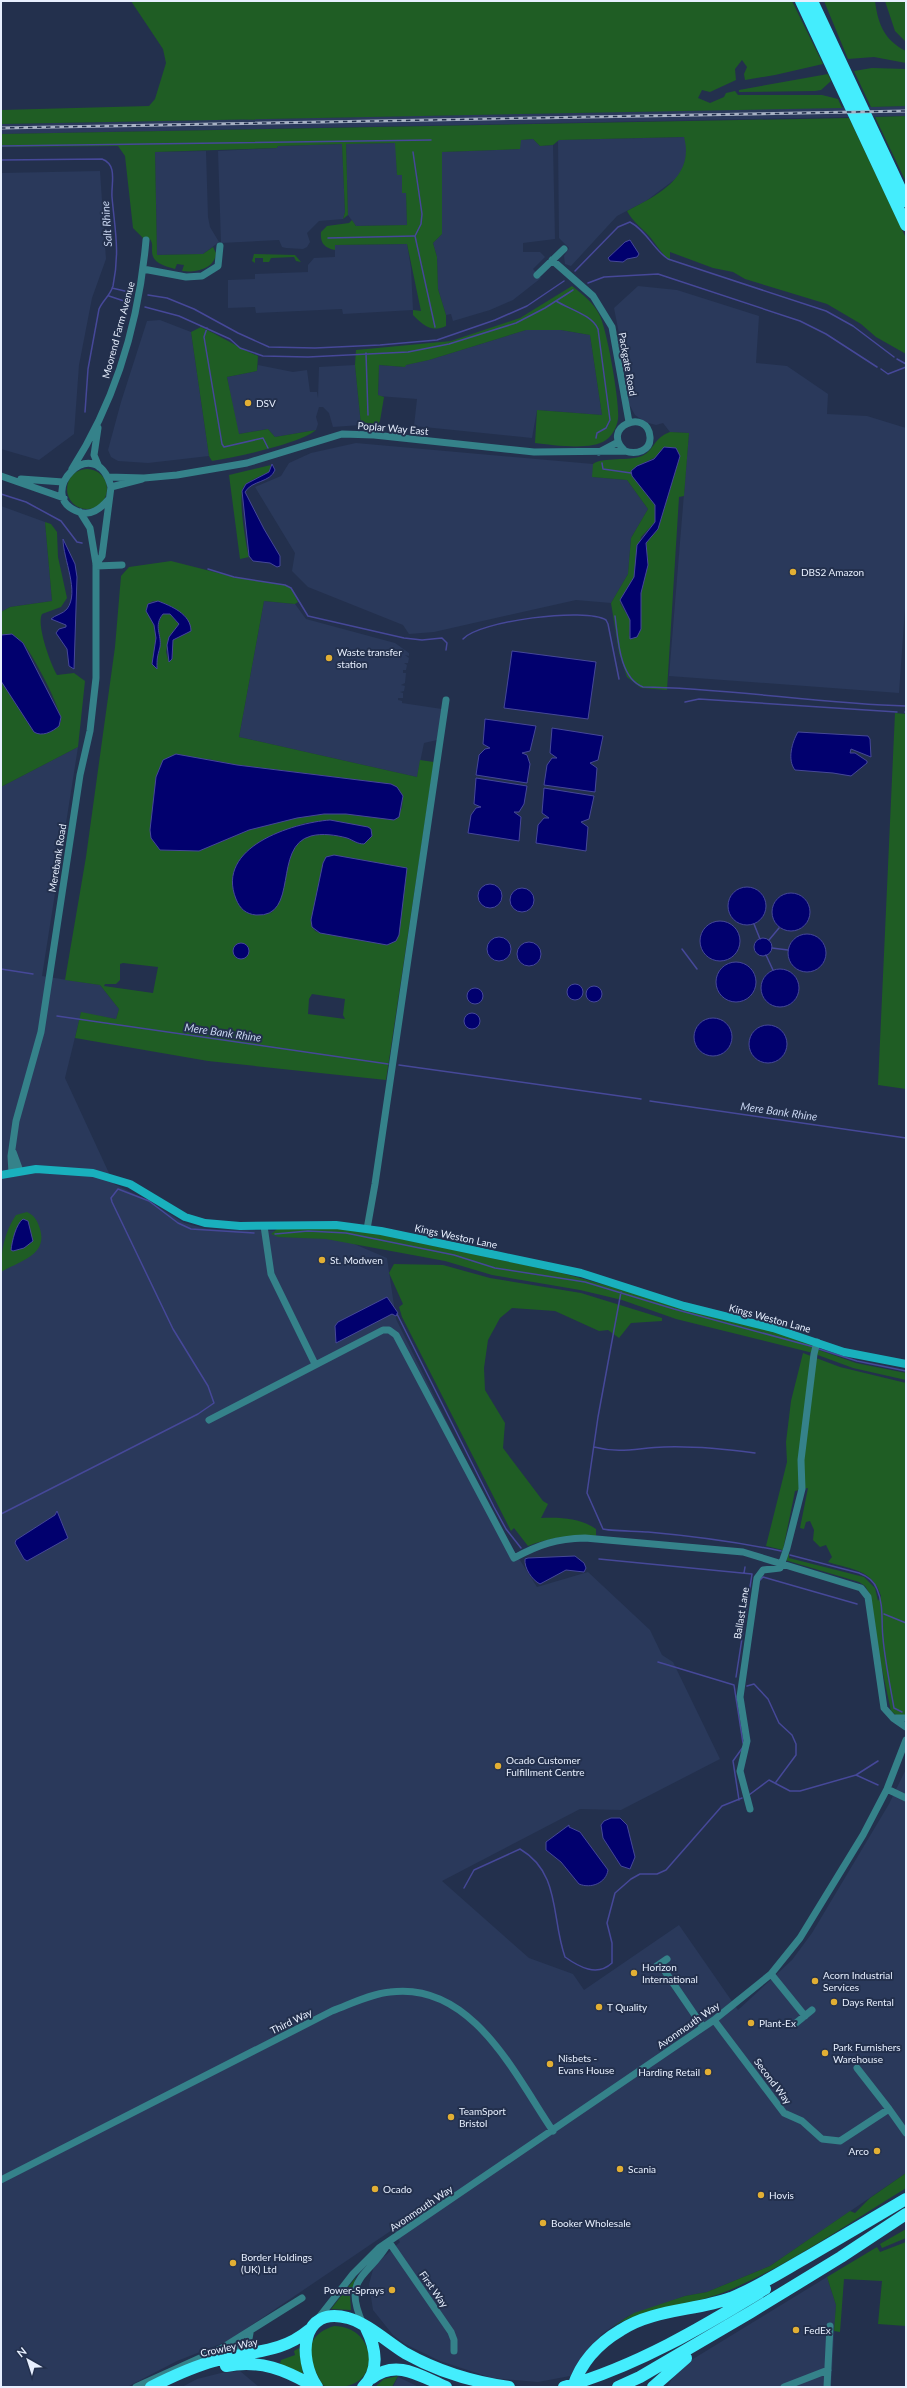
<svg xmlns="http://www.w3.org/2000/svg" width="907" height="2388" viewBox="0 0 907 2388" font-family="Lato,sans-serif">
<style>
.built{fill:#2a395b}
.green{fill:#1f5d24;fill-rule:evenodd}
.water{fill:#01006e;stroke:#464899}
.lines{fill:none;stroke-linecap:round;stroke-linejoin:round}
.stream{stroke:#464899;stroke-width:1.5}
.street{stroke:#35828a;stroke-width:7}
.secondary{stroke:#19b0bd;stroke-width:8}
.highway{stroke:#44edfd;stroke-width:12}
.rail-casing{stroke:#a7b1c4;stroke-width:3}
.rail{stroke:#23304d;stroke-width:1.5;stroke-dasharray:4.5;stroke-linecap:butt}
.poi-dot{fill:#e2af34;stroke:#23304d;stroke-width:1.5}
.labels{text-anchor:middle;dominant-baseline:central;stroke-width:4;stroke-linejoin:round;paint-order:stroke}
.street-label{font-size:10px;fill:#e7effe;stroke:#23304d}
.poi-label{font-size:10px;fill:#e7effe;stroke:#23304d;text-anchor:start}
.water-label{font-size:11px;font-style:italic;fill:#c6d3ee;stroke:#23304d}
</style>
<rect width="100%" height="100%" fill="#23304d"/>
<path class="built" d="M906,106V116L1,134V124Z
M685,137L688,150L684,165L678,177L646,201L617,216L571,266L565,264L564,256L569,248L559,238L558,140Z
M533,139L540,146L553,145L555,239L523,243V252H540L545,257L533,269L541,278L513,300L490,310L453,321L451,314L446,315L438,289L437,257L433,243L442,234V152L520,149V140Z
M396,143L397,175H402V192H406L407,225L356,226L348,215L346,144Z
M342,144L345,212L343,219L319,221L307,233L310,242L307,247L303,249L286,248L282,247L279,240L221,243L218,151L277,148L278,146Z
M206,151L208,217L210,227L219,242L203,254L157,255L155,152Z
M100,171L106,259L92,298L79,365L74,434L39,460L1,449V173Z
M407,244L411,268L413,310L343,314L342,309L256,313L255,307L228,308V280L255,279V274L308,272V265L314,258L335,257V245Z
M638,286L677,290L759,316L756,363L787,366L828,394L827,414L867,416L906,428V595L899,693L669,676L689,433L670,432L663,423L656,425L645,422L635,415L629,404L623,354L614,308Z
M160,320L191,332L209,456L148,463L118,461L111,457L108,450L121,402L147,321Z
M526,330H561L590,335L602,415L537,410L532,438L414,426L417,399L378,396L379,365L405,367V365L429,360Z
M258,365L293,372L307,370L310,392H317L318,398L319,367L355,365L361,425L333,427L329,413L323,407H319L316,417L318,424L316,430L275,437L268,429L238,434L227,377L257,371Z
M356,443L593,464V477L627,480L648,509L631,538L628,574L611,603L576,600L434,632L409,634L403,625L308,587L292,571L295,553L255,487L281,476L289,463L311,453Z
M1,506L45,522L52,601L10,607L1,612Z
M264,601L295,604L306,619L395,643L409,653V656L405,655L409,658L408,663H404L407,665L406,670H403V673H406L405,683L401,685L405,686L404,691L400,692L403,693V698H398V700L402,701V703L442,709L437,740L424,743L417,777L239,737Z
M78,747L42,976L100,985L119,1009L116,1019L81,1013L65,1078L114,1184L147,1200L184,1223L207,1229L326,1232L387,1258L396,1319L499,1527L537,1587L588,1572L650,1630L662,1655L673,1662L720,1759L621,1810L580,1809L442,1881L529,1958L573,1974L584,1990L679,1925L738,2010L792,1960L812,1933L889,1804L906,1769V2173L770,2266L707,2292L685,2296L628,2316L602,2334L590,2347L570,2376L538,2382L492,2378L440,2361L405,2344L393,2335L373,2310L369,2284L374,2266L400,2242L392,2230L228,2341L177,2361L127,2387H1V787Z
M827,2277L836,2305L831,2387H667L674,2376L693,2359Z
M240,2371L259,2387H182L197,2379L221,2373Z
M398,2377L419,2387H393Z"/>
<path class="green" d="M131,1H792L823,64L775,75L745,80L744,74L747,67L742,60L735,69L736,80L710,92L702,90L698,98L710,103L724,97L726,93L735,91L738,95H822L838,99L842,108L1,124V110L149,106L155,99L166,63L163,49Z
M824,1H875C878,24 884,40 906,51V63L874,57L848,59Z
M885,1H906V42L895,31Z
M872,68L906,69V106L871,107L854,71Z
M828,74L831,81L821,90L815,91L739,92V90Z
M906,116V182L875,117Z
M849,118L906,238V354L876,337L861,324L827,304L745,279L733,272L713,268L670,252V261C662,254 657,246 650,237C642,228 633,222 627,211C658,195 695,177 684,137L559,140L553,145L540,146L533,139L521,140L520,149L442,152V234L433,243L437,257L438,289L446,315V326C431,333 423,325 413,315V310L421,311L407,244L335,245V250C324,248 320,243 321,232L327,226L349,223L352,220L356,226L407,225L406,193H402V175H397L395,143L346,144L348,215L343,219L345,212L342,144L278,146L277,148L155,152L157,255L203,254L213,247L216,253C215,269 195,273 182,271L184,265L177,264L175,269C166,266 152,264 152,251C152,246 153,244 150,239L143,238L133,228L125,156L118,146L1,147V134Z
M254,254L295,255L301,262L296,261L294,257L271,258L269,262H263V258H255V263L252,261Z
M572,286C582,294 593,302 599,314C607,328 620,404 618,419C617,426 613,435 606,440C591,451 553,445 535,443L537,410L602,415L590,335L561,330H526L429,360L406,365L405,367L379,365L378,395L384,397L380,421L377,426L361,425L355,365L356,350L451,341L520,318Z
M201,327C221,336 238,348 258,356L257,371L227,377L239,434L268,429L275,437L316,430C299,444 236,457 212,461L209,456L191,332Z
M670,432L689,433L684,496L679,497L667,690L641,688L627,677L619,653L611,603L628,574L631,538L648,509L627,480L592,477L593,464C602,457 630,461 642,456C655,450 653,438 670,432ZM680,456L658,529L646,543L648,565L641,593V629L633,639L629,636L630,620L620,603L634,577L641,537L655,522V505L637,466L656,457Z
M271,465L269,472C261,477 250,479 244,486C237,495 246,545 249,557L240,559L229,475Z
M67 489a20 20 0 1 1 40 0a20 20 0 1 1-40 0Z
M45,522L51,524L57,532L58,557L67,598L61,607L42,614C36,625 51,665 57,675L74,673L85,681L78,747L1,787V681L34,732L61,722C62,709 33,656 24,644C21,640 16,637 12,634L1,635V612L10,607L52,601Z
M171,561L234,577L285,585L291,588L298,602L295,604L264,601L239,737L417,777L420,760L434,762L386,1080L208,1061L75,1038L81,1012L116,1019L119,1009L100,985L65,980L86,857L115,647L121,576L129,567ZM153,601C167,602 181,611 189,623L188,633L173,640L172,659H168L166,652L169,637L179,624L170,614H163C155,624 159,633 160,645C160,652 155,656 157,667L152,661C156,649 158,638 154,626C150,617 148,614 148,604ZM208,759L237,765L391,784L403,796L402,808L394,820L346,814H324L297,818L249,830L199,851L160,850L151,838V820ZM330,820L359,844C347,837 336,835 323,835C277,832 295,891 271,913L233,881L237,864L272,835L305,823ZM311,924L387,945L320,933L315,931ZM123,963L158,967L153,993L104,986L105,984H116L120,980V964ZM312,994L345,999L343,1015L345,1019L308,1014L309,999Z
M895,713L906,714V1089L878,1085Z
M27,1212C35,1216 37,1220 40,1229C48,1255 20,1261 1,1272C1,1251 4,1233 16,1215Z
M330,1227L363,1231L558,1272L769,1330L815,1345L813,1353L676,1319L622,1300L580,1290L492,1275L445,1261L326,1239L278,1237L271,1234L277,1229Z
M394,1264L443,1265L490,1278L581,1293L662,1318V1321L631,1323L619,1338L608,1330L599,1331L555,1311L512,1308L500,1318L488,1340L484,1368L485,1390L505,1423L503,1448L543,1501L548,1504L541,1518C561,1517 580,1518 596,1529V1536C572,1535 551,1537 528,1546L514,1528L511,1531L402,1317L399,1307L403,1304L389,1273Z
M816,1349L856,1363L906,1373V1380L853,1368L815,1354Z
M803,1353L840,1367L906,1383V1715H896L891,1711L879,1655L871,1596L865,1586L859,1582L785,1560L789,1553V1558L864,1577L875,1588L878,1601L881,1596C872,1569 853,1570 828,1562L832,1557L826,1545L820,1547L813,1540L814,1530L810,1521L806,1522L804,1529L800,1528L808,1488L795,1491L783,1550L766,1546L787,1462L786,1442L791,1401Z
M906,2173V2188L903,2190C847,2224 792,2263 732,2289C693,2306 651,2306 613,2326L634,2313L685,2296L707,2292L770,2266L850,2211L855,2213L870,2198Z
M906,2229V2238L882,2248L880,2244Z
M906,2242V2326L878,2324L882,2281L844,2279L840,2332L834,2331L836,2305L827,2277L877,2247L880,2252Z
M356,2277L350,2295L351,2310L331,2309Z
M334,2326C377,2326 383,2387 338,2387C333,2387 328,2388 323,2385C309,2362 300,2337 334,2326Z
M299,2348L303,2374L280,2364L281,2360L295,2355L294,2351Z
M398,2376L392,2387H375L384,2379Z"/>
<path class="water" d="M630,240L639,254L637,257L627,259L623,262L610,261L608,258L625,242Z
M664,447L676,448L680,456L658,529L646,543L648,565L641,593V629L637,637L630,639V620L620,600L634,577L637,545L655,522V505L632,476L631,471L637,466L654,459Z
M272,464L275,470C270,483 252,480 245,492L264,529L280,556V566L277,567L270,563L253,561L249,556L242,491L246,484L269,472Z
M63,539L75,564L77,577L74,669L69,666L67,649L56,633L59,629L66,627V625L51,619C55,615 63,614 67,609C80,592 63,559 63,539Z
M158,601C171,606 191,614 191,631L173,640L172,659L169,662L167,645L169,637L179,624L170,614H163C153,626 162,635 160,647C157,658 157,658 157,669L152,664L156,638L154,625L146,611L148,604Z
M12,634L23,643L61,717L59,726C52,732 42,737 34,732L1,681V635Z
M512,651L596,662L588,719L504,708Z
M485,719L536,726L530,751L522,753L527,755L530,764L527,783L476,775L479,755L485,749L490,748L483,744Z
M552,728L603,736L598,760L590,763L597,768L595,792L544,785L547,765L552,758H557L550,753Z
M798,732L868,736L870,739L871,757L851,749L850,753H855L867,761V763L851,776L833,773L795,770C787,760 792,742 798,732Z
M176,754L237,765L391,784L397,787L403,796L399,817L394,820L346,814H324L297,818L249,830L199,851L160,850L151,838L150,830L156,777L163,760Z
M476,778L527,786L524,804L519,812H514L521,817L519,841L468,833L471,815L476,808L481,807L474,804Z
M544,788L594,796L589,819L581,822L588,827L586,851L536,843L538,825L544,818H549L542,813Z
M330,820L368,827L371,829L372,836L364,844C357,844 353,840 347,838C336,835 322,833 311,836C272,846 300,918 256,915C246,914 240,909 236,899C215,847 292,823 330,820Z
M334,855L407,868L399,935L396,941L387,945L320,933L312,927L311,920L323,863L326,857Z
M478 896a12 12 0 1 1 24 0a12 12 0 1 1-24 0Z
M728 906a19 19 0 1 1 38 0a19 19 0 1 1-38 0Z
M510 900a12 12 0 1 1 24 0a12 12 0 1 1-24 0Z
M772 912a19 19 0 1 1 38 0a19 19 0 1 1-38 0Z
M700 941a20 20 0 1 1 40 0a20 20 0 1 1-40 0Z
M788 953a19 19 0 1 1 38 0a19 19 0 1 1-38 0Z
M487 949a12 12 0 1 1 24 0a12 12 0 1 1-24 0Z
M754 947a9 9 0 1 1 18 0a9 9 0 1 1-18 0Z
M517 954a12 12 0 1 1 24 0a12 12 0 1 1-24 0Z
M233 951a8 8 0 1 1 16 0a8 8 0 1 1-16 0Z
M716 982a20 20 0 1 1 40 0a20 20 0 1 1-40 0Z
M761 988a19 19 0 1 1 38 0a19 19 0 1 1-38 0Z
M567 992a8 8 0 1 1 16 0a8 8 0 1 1-16 0Z
M586 994a8 8 0 1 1 16 0a8 8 0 1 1-16 0Z
M467 996a8 8 0 1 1 16 0a8 8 0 1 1-16 0Z
M464 1021a8 8 0 1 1 16 0a8 8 0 1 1-16 0Z
M694 1037a19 19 0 1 1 38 0a19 19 0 1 1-38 0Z
M749 1044a19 19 0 1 1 38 0a19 19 0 1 1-38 0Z
M23,1219L28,1221L33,1241L24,1248L13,1251L11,1250C12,1241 16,1224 23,1219Z
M387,1297L398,1313L396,1316L392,1314L336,1343L335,1326L338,1322Z
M57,1511L68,1538L27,1561L24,1559L15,1543L16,1540L55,1515Z
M575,1556L584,1563L586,1568L584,1572L566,1570L540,1584C532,1580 524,1568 525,1559L528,1558Z
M611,1818H620L627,1825L635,1857L630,1869L621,1866L603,1838L601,1825L604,1821Z
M569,1825V1827L580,1832L608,1870C606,1883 591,1889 579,1884L561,1862L546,1850V1842Z"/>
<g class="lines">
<path class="stream" d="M1,146L431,140
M413,152L422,214L421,224L415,236L435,327
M1,160L102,159C118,165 111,183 112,197C115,231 120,251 113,286C110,296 103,300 99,309L88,369L85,412
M328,238L414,236
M575,271L618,227L630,222C647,231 653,249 668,259L826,311L853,326L894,357
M588,283L604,277L658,274L800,321L826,334L877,367
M112,288L133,293
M148,295L167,298L194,309L238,333L269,347L315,348L380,345L437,340L495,320L527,306L564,281
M109,296L130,303
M556,301C569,309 592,315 598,329L610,420L606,428L597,433L596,438
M145,307L179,316L230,339L240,348L263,356L308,357L408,352L449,344L516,323L545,308L573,290
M207,328L204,337L222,444L224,447L263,438L268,448
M366,353L368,415
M897,359L906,364
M881,369L888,374L906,367
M602,463L603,469L631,473
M1,494L26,502L61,521L77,542L82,543
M208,569L234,577L285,585L291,588L308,616L404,638L422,640L442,638L447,643L446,650
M615,616C618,638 619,678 643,687C731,688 818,704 906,706
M463,639C478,621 586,607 606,620L608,624L619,679
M685,702L699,699L897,712
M905,712L906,713
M754,924L760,939
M769,940L779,928
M772,948L788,950
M682,949L697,969
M766,955L773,970
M1,969L33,974
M57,1016L388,1064
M399,1065L641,1099
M650,1101L906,1138
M275,1234L308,1231L346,1233L454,1255L495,1268L585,1282L674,1309L814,1347
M621,1292L598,1417L587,1493L603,1529C608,1531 639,1531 648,1532C693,1536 737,1542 781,1551
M397,1314L494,1507L506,1529L521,1548
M819,1349L857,1361L906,1371
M594,1447C621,1454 637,1448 664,1447C694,1446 725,1449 755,1453
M1,1514L198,1414L214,1403L208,1386L173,1329L112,1202L111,1198L118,1189L149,1201L178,1223L191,1229L254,1233
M790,1555L859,1573C867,1576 874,1581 877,1589C884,1605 881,1621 883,1638C885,1661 890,1685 894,1708L902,1712
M599,1559L752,1574L736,1677
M744,1573L745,1567
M759,1581L763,1577L857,1604
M884,1614L906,1623
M658,1662L734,1685L743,1743
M747,1686L754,1684L768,1699L779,1723L792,1735L796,1744V1755L776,1782
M856,1775L878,1761
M749,1795L769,1780L790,1791H800L856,1775L878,1785
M739,1800L733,1761L743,1747
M464,1888L474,1870L520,1849C561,1873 551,1918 565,1957C579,1967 597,1977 612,1963V1943L607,1923L615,1893L631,1879L640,1874H657L666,1870L722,1806L742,1798"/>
<path class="street" d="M552,260L593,296L612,327L629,422
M143,269L186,277L202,276L218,266L220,246
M537,275L564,249
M98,428L94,455L99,467
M599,452L618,442
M72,469C116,400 139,321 146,240
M1,476L64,498
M108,477L144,478L177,475L247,463L342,434L374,435L534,452L625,451C636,455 651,451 650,437C648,407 599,427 625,451
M21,479L63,482
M111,487L142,479
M96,564L102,556L111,487C95,428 32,496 79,512C91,516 100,509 108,500
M96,566L122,565
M13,1152L20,1171
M12,1173L11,1156L16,1121L41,1032L80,775L90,731L96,678V564L90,528L80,512
M264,1226L271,1274L315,1364
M367,1229L375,1184L446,700
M209,1420L383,1330H389L396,1335L514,1558C540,1544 556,1539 585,1538L743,1552L861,1588L868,1597L884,1708L893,1718
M906,1718H893L906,1727
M887,1789L906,1798
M750,1809L740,1771L747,1741L740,1697L757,1578L763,1570L780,1568L787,1548L802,1489L801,1460L814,1354L817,1342
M660,1964L703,2027
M654,1968L667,1959
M771,1974L805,2016
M714,2020L784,2113L802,2121L822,2139L840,2141L889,2109L906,2133
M796,2023L812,2010
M857,2068L889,2109
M1,2180L332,2011C351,2004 370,1994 390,1992C472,1981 515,2075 553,2131
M389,2242L451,2332L454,2340V2351
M317,2320L353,2274L379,2248L714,2020L771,1974L800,1938L863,1835L887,1789L906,1740
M363,2324C341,2276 369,2278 389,2242
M250,2333L248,2344L253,2353
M222,2348L302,2298
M136,2387L220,2349H240L247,2351
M784,2387L828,2370
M827,2387L830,2326"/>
<path class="secondary" d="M1,1175L36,1169L93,1173L130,1184L185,1217L205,1223L240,1226L336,1225L381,1231L491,1254L581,1273L684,1306L773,1328L844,1352L906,1364"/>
<path class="highway" d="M801,1L906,225
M812,1L906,201
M226,2366C260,2359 286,2370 315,2387
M372,2378C397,2359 420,2376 446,2387
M151,2387C171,2377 192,2367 214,2361C249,2350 279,2355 309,2330
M317,2387C297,2358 301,2305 348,2318C365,2322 389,2343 405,2353C437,2371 473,2382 509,2387
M363,2387C380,2371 376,2348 366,2328
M564,2387C637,2366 701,2328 765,2289
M573,2387C581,2362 599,2343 621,2330C653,2309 695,2311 731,2298C758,2287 784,2270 809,2256C841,2237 874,2218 906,2199
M618,2387L640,2377L751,2312L841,2257L906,2214
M653,2387L686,2358"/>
<defs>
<path id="rail" d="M1,128L906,111"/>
</defs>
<use href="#rail" class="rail-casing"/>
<use href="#rail" class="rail"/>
</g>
<g class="poi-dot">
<circle cx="248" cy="403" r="4"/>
<circle cx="793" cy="572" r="4"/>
<circle cx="329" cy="658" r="4"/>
<circle cx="322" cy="1260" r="4"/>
<circle cx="498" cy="1766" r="4"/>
<circle cx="634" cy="1973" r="4"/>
<circle cx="815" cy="1981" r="4"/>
<circle cx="834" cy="2002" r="4"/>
<circle cx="599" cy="2007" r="4"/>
<circle cx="751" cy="2023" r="4"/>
<circle cx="825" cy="2053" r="4"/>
<circle cx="550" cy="2064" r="4"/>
<circle cx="708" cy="2072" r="4"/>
<circle cx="451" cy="2117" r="4"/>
<circle cx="877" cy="2151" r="4"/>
<circle cx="620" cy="2169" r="4"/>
<circle cx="375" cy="2189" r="4"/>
<circle cx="761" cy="2195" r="4"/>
<circle cx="543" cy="2223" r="4"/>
<circle cx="233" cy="2263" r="4"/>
<circle cx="392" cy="2290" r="4"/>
<circle cx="796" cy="2330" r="4"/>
</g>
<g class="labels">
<g class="street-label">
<text transform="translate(118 330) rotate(-75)">Moorend Farm Avenue</text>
<text transform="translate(628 364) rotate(80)">Packgate Road</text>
<text transform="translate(393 428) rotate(5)">Poplar Way East</text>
<text transform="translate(57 858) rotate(-81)">Merebank Road</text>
<text transform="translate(456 1236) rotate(12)">Kings Weston Lane</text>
<text transform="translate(770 1318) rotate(15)">Kings Weston Lane</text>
<text transform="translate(741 1613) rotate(-81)">Ballast Lane</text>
<text transform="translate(291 2021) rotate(-26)">Third Way</text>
<text transform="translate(688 2025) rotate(-35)">Avonmouth Way</text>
<text transform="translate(773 2081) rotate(53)">Second Way</text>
<text transform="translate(421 2208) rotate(-34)">Avonmouth Way</text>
<text transform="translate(434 2289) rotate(55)">First Way</text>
<text transform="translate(229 2347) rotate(-12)">Crowley Way</text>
</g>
<g class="poi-label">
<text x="256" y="403">DSV</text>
<text x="801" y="572">DBS2 Amazon</text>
<text x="337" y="652">Waste transfer<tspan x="337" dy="12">station</tspan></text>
<text x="330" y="1260">St. Modwen</text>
<text x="506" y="1760">Ocado Customer<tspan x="506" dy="12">Fulfillment Centre</tspan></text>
<text x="642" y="1967">Horizon<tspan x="642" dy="12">International</tspan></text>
<text x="823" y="1975">Acorn Industrial<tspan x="823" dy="12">Services</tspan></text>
<text x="842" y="2002">Days Rental</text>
<text x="607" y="2007">T Quality</text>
<text x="759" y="2023">Plant-Ex</text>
<text x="833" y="2047">Park Furnishers<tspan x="833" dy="12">Warehouse</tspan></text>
<text x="558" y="2058">Nisbets -<tspan x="558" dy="12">Evans House</tspan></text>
<text x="700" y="2072" text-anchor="end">Harding Retail</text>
<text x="459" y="2111">TeamSport<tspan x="459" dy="12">Bristol</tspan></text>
<text x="869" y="2151" text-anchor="end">Arco</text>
<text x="628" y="2169">Scania</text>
<text x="383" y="2189">Ocado</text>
<text x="769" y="2195">Hovis</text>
<text x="551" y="2223">Booker Wholesale</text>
<text x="241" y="2257">Border Holdings<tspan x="241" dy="12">(UK) Ltd</tspan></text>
<text x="384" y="2290" text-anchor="end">Power-Sprays</text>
<text x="804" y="2330">FedEx</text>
</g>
<g class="water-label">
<text transform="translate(106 224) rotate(-94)">Salt Rhine</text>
<text transform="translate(223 1032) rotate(8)">Mere Bank Rhine</text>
<text transform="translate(779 1111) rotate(8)">Mere Bank Rhine</text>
</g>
</g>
<rect width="907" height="2388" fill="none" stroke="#e7effe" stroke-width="4"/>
<g transform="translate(28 2360) rotate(321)" stroke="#23304d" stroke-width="3" paint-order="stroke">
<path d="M0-3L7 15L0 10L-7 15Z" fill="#e7effe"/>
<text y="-6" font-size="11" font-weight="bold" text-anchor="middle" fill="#e7effe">N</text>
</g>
</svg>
